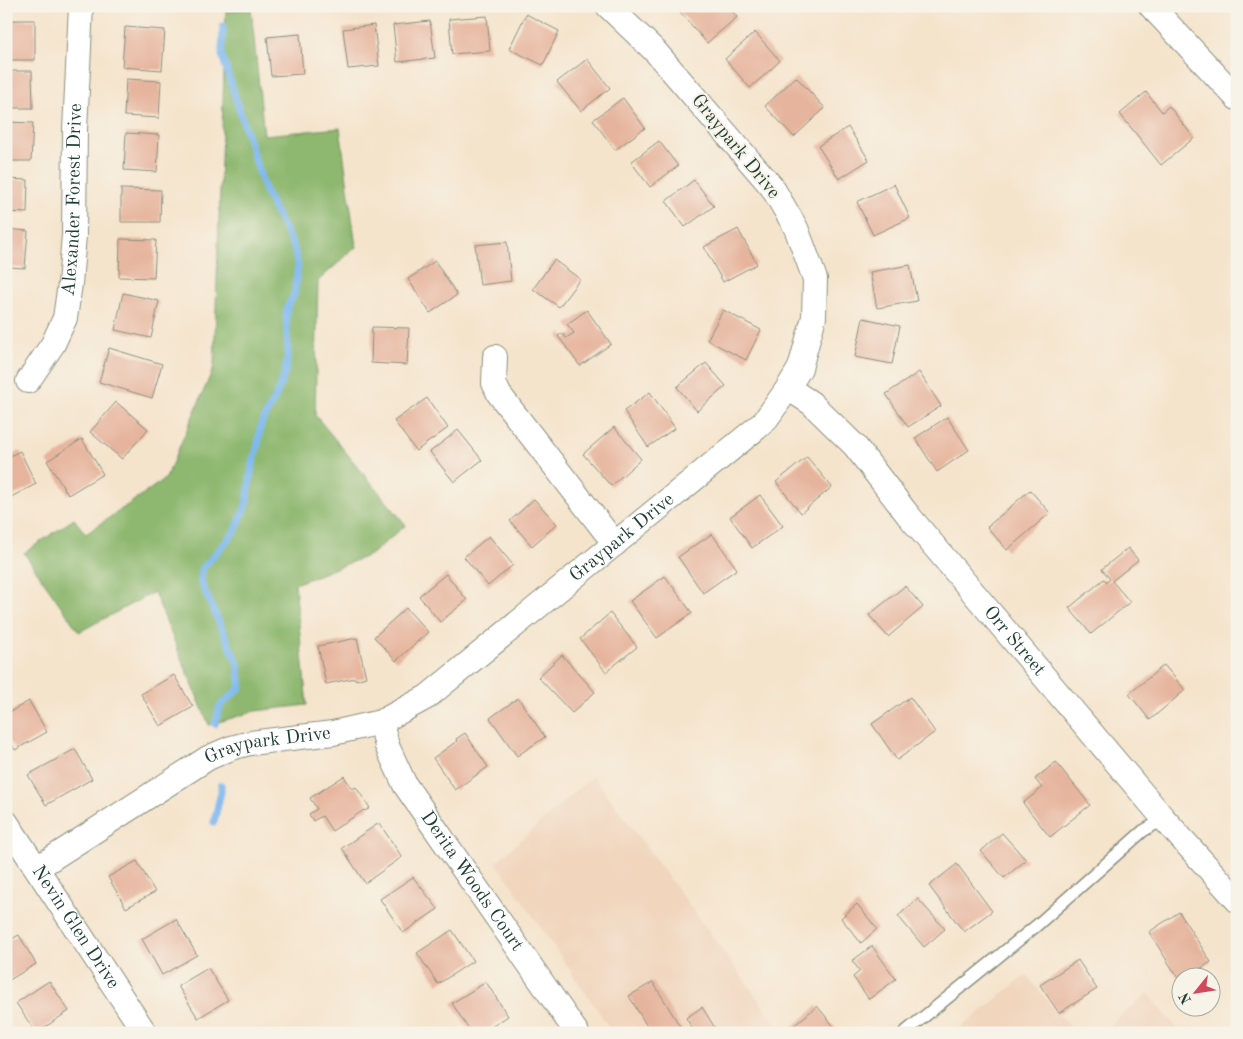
<svg xmlns="http://www.w3.org/2000/svg" width="1243" height="1039" viewBox="0 0 1243 1039" font-family="'Old Standard TT',serif">
<style>
.built{fill:#f1d5bd}
.forest{fill:#8eb86f;stroke:#567a52}
.lines{fill:none;stroke-linecap:round;stroke-linejoin:round}
.stream{stroke:#7db8ef;stroke-width:7}
.building{fill:#e6b49c}
.service-casing{stroke:#8a9080;stroke-width:14}
.minor-casing{stroke:#8a9080;stroke-width:26}
.service{stroke:#fff;stroke-width:11}
.minor{stroke:#fff;stroke-width:24}
.labels{text-anchor:middle;dominant-baseline:central;stroke-width:4.5;stroke-linejoin:round;paint-order:stroke}
.street-label{font-size:19px;fill:#1f3d34;stroke:#f7f3e8}
</style>
<rect width="100%" height="100%" fill="#f7f3e8"/>
<filter id="ink" filterUnits="userSpaceOnUse"><feTurbulence type="fractalNoise" baseFrequency=".02" numOctaves="2"/><feDisplacementMap in="SourceGraphic" scale="10" xChannelSelector="R" yChannelSelector="G"/><feConvolveMatrix kernelMatrix="1 2 1 2 8 2 1 2 1" color-interpolation-filters="sRGB"/></filter>
<filter id="wash" filterUnits="userSpaceOnUse"><feTurbulence type="fractalNoise" baseFrequency=".0096" numOctaves="4" result="noise"/><feDisplacementMap in="SourceGraphic" scale="20" xChannelSelector="R" yChannelSelector="G"/><feGaussianBlur stdDeviation="1.12" result="paint"/><feColorMatrix in="noise" values="0 0 0 0 0 0 0 0 0 0 0 0 0 0 0 0 0 1.4 0 .05"/><feComposite in="paint" operator="in"/></filter>
<g filter="url(#wash)">
<rect width="100%" height="100%" fill="#f5e4cc"/>
<path class="built" d="M593,776L659,864L783,1033H613L496,862Z
M1026,975L1075,1033H954Z
M1148,993L1181,1033H1101Z"/>
<path class="forest" d="M251,9L264,135L340,128L356,247L318,281L315,415L406,525L370,555L295,584L307,705L255,711L209,725L154,592L79,632L24,553L74,519L86,534L166,478L214,367L226,11Z"/>
<g class="lines">
<path class="stream" d="M215,724L220,706L241,687L238,664L201,583L202,569L236,530L247,502L251,472L258,444L261,424L276,396L285,372L288,353L286,317L287,307L294,295L298,266L294,248L265,191L222,55L223,26
M214,822L221,792V785"/>
</g>
<g id="blocks">
<path class="building" d="M686,6H728L737,17L707,43L680,12Z
M526,14L559,31L543,65L509,49Z
M487,16L490,51L452,54L449,19Z
M6,20H35V60H6Z
M430,21L435,58L397,62L393,25Z
M374,25L379,66L348,69L343,29Z
M125,27L165,30L162,70L122,67Z
M755,32L780,61L750,88L725,59Z
M300,34L303,74L271,76L267,37Z
M587,59L610,88L581,111L557,82Z
M6,71H32L33,108H6Z
M796,77L825,108L794,137L765,106Z
M126,79L161,81L159,118L124,116Z
M1146,92L1162,112L1169,106L1194,138L1161,165L1120,114Z
M623,98L645,128L615,150L593,120Z
M6,122L33,123L31,161H6Z
M848,127L869,160L839,179L818,146Z
M126,133L159,135L157,172L124,170Z
M659,141L678,166L650,187L631,162Z
M6,179L28,180L27,213L6,212Z
M694,180L714,206L685,227L666,201Z
M894,184L910,218L873,235L857,202Z
M121,189L161,190L160,222H121Z
M6,229L28,231L25,268L6,267Z
M738,229L757,264L723,282L704,247Z
M120,239L156,240L154,278L119,277Z
M507,242L511,281L480,285L475,245Z
M554,260L580,279L559,307L533,289Z
M435,261L457,295L430,313L408,279Z
M910,265L917,301L877,308L870,272Z
M123,293L159,301L151,338L115,330Z
M587,310L611,344L580,366L558,336L562,333L566,338L574,333L567,324Z
M723,310L761,330L746,360L707,340Z
M863,318L900,326L892,364L855,357Z
M372,327L409,328L407,365L371,363Z
M109,348L162,364L152,398L99,382Z
M706,363L726,386L697,411L677,387Z
M919,372L941,406L908,427L886,394Z
M650,392L675,428L648,447L624,411Z
M427,398L448,428L416,451L394,421Z
M116,402L148,429L122,459L90,432Z
M947,417L969,450L937,472L915,438Z
M614,427L641,459L611,486L583,454Z
M458,430L482,460L454,482L430,452Z
M82,439L103,474L68,495L47,461Z
M20,451L36,484L9,498L6,493V458Z
M807,457L832,487L801,513L776,482Z
M1030,490L1050,513L1007,550L987,527Z
M760,495L783,526L752,548L730,517Z
M534,499L557,524L532,546L510,521Z
M712,534L737,569L703,593L678,557Z
M489,536L513,565L488,586L464,557Z
M1128,548L1138,560L1112,581L1130,602L1091,634L1069,608L1104,579L1107,582L1110,579L1102,569Z
M446,574L467,600L440,622L419,596Z
M665,576L692,613L657,638L630,601Z
M905,586L923,607L888,637L869,615Z
M406,608L428,632L396,661L374,637Z
M610,613L637,647L606,672L580,639Z
M357,638L366,677L356,680L355,678L326,684L318,646Z
M562,655L595,692L572,713L538,677Z
M1164,665L1185,690L1150,720L1129,694Z
M174,675L193,707L160,726L141,694Z
M910,697L935,732L897,760L872,724Z
M518,698L545,737L517,756L490,718Z
M29,701L47,732L15,750L6,735V714Z
M465,733L488,767L455,790L433,758L457,741L456,739Z
M75,749L92,779L46,805L28,775Z
M1056,762L1090,805L1050,837L1023,803L1042,788L1035,779Z
M344,776L352,789L356,787L370,808L365,811L364,810L332,831L322,816L313,821L309,814L317,809L310,798Z
M379,823L402,857L365,883L342,848Z
M1002,833L1026,860L1004,878L981,851Z
M137,861L155,892L126,908L108,877Z
M957,864L992,911L964,932L929,886Z
M413,877L438,909L403,933L380,899Z
M918,899L945,929L924,947L898,916Z
M857,904L877,929L861,943L841,918Z
M1179,912L1211,962L1189,976H1180V981L1149,932Z
M176,919L197,955L162,975L142,939Z
M452,930L473,961L438,984L417,953Z
M19,935L36,964L6,982V942Z
M872,946L896,979L869,999L853,977L860,971L852,961Z
M1078,960L1097,989L1059,1013L1040,985Z
M208,968L228,1000L198,1018L178,986Z
M49,981L69,1011L36,1033L16,1003Z
M486,982L508,1016L482,1033H471L452,1003Z
M653,982L684,1033H651L629,996Z
M817,1006L836,1029L832,1033H791L789,1030Z
M702,1007L718,1033H695L686,1018Z"/>
</g>
</g>
<g filter="url(#ink)">
<use href="#blocks" fill-opacity="0" stroke="#8a9080" stroke-width="1"/>
<g class="lines">
<defs>
<path id="service" d="M904,1033L1036,926L1143,831L1164,819"/>
<g id="minor">
<path d="M1151,6L1237,98"/>
<path d="M495,357L494,383L499,394L615,544"/>
<path id="s1" d="M28,381L53,344L65,318L70,284L74,235L75,130L81,6"/>
<path id="s2" d="M788,388L811,403L855,446L908,515L1164,819L1237,900"/>
<path id="s3" d="M381,722L387,746L405,785L577,1033"/>
<path id="s4" d="M6,822L145,1033"/>
<path id="s5" d="M37,868L208,758L231,748L250,743L333,733L381,722L427,697L764,422L788,388L800,368L814,317L815,279L796,228L772,187L655,51L608,6"/>
</g>
</defs>
<use href="#service" class="service-casing"/>
<use href="#minor" class="minor-casing"/>
<use href="#service" class="service"/>
<use href="#minor" class="minor"/>
</g>
</g>
<g class="labels">
<g class="street-label">
<text transform="translate(735 147) rotate(51)">Graypark Drive</text>
<text stroke="none"><textPath href="#s1" startOffset="192">Alexander Forest Drive</textPath></text>
<text stroke="none"><textPath href="#s5" startOffset="685">Graypark Drive</textPath></text>
<text stroke="none"><textPath href="#s2" startOffset="341">Orr Street</textPath></text>
<text stroke="none"><textPath href="#s5" startOffset="265">Graypark Drive</textPath></text>
<text stroke="none"><textPath href="#s3" startOffset="185">Derita Woods Court</textPath></text>
<text stroke="none"><textPath href="#s4" startOffset="126">Nevin Glen Drive</textPath></text>
</g>
</g>
<rect width="1243" height="1039" fill="none" stroke="#f7f3e8" stroke-width="25"/>
<g transform="translate(1196 992) rotate(240)"><circle r="24" fill="#f7f3e8" stroke="#a1aaa0"/>
<path d="M0-4L9 19L0 12L-9 19Z" fill="#d1495b"/>
<text y="-8" font-size="14" font-weight="bold" text-anchor="middle" fill="#1f3d34">N</text>
</g>
</svg>
